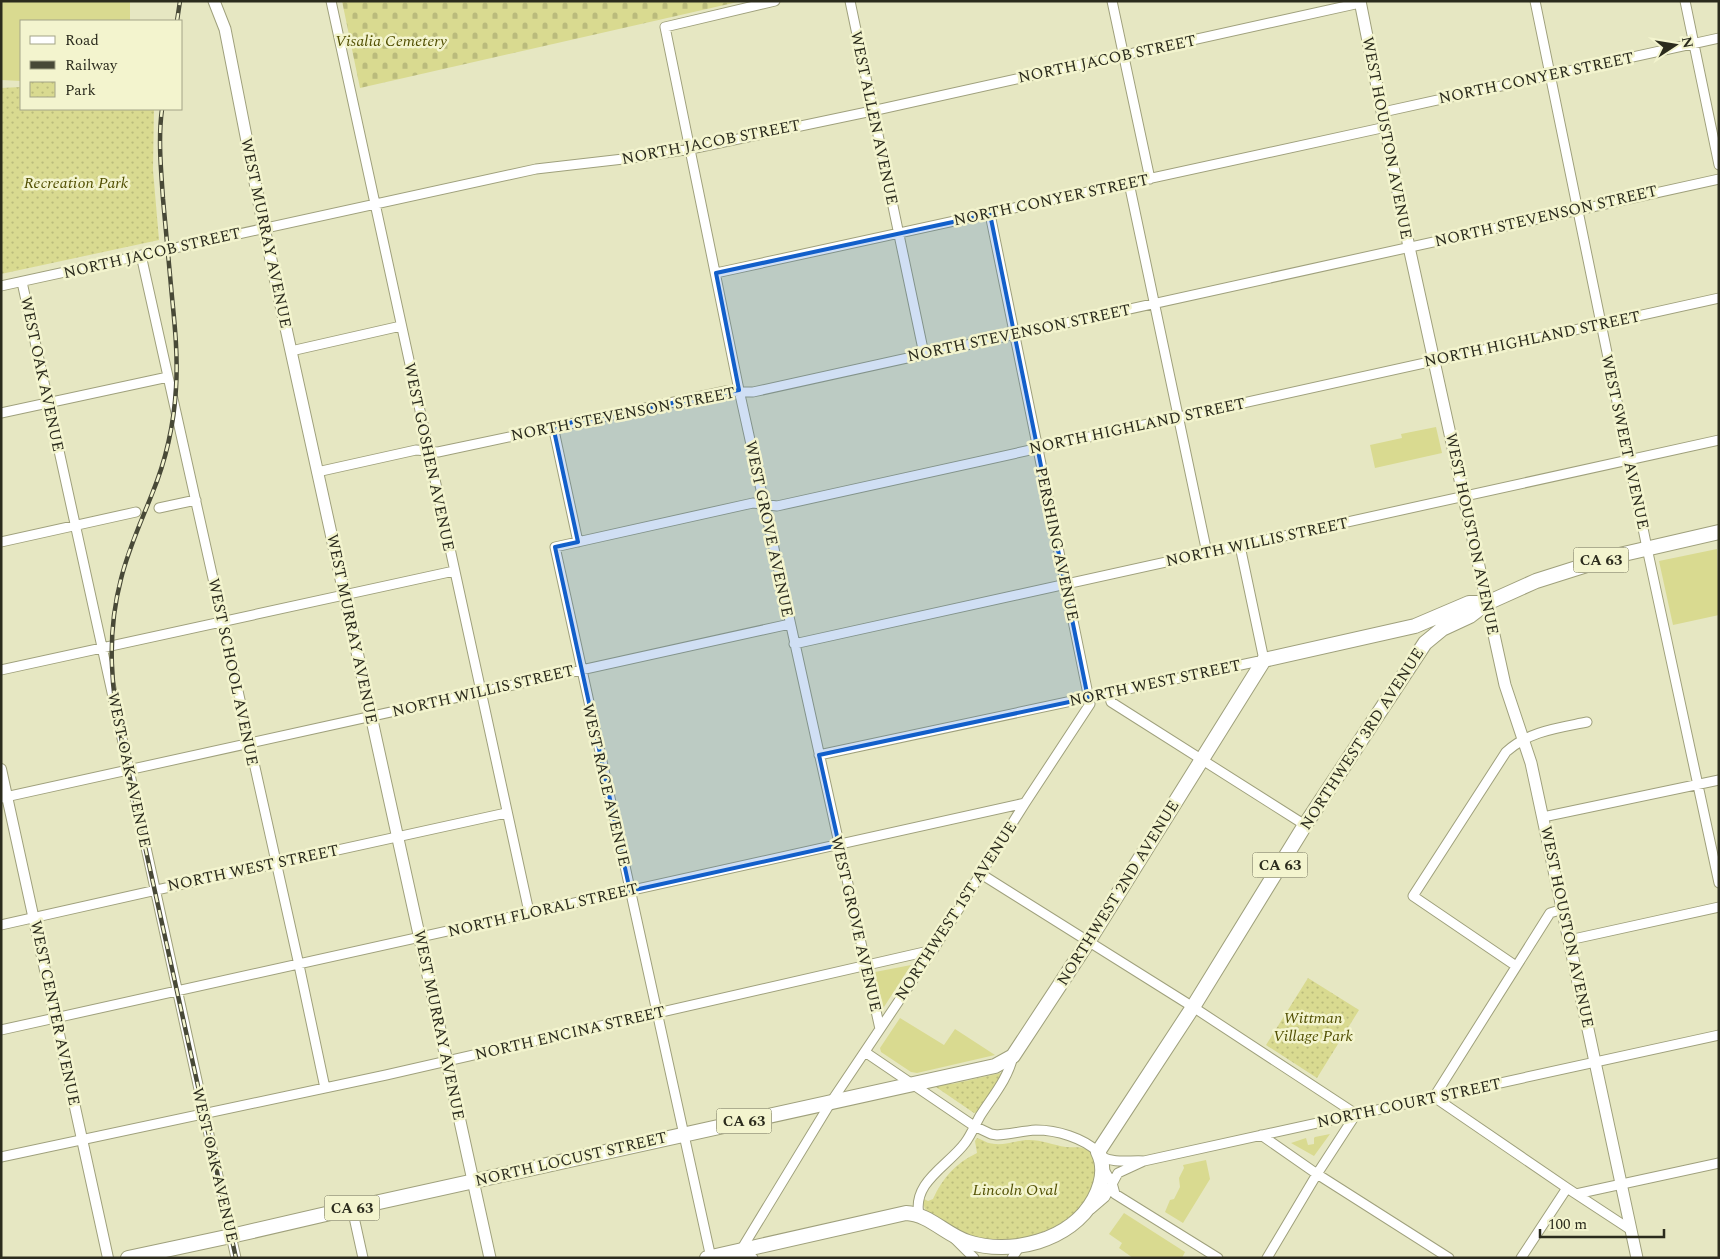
<svg xmlns="http://www.w3.org/2000/svg" width="1720" height="1259" viewBox="0 0 1720 1259" font-family="Spectral,serif">
<style>
.grass{fill:#d9da90}
.cemetery{fill:url(#cemetery-stones)}
.park{fill:url(#park-dots)}
.lines{fill:none;stroke-linecap:round;stroke-linejoin:round}
.minor-casing{stroke:#9fa07c;stroke-width:11}
.tertiary-casing{stroke:#9fa07c;stroke-width:12}
.secondary-casing{stroke:#9fa07c;stroke-width:13}
.primary-casing{stroke:#9fa07c;stroke-width:16}
.minor{stroke:#fff;stroke-width:9}
.tertiary{stroke:#fff;stroke-width:10}
.secondary{stroke:#fff;stroke-width:11}
.primary{stroke:#fff;stroke-width:14}
.rail-casing{stroke:#484937;stroke-width:4.5}
.rail{stroke:#f3f4ce;stroke-width:2.5;stroke-dasharray:8;stroke-linecap:butt}
.marked{fill:#125fca;fill-opacity:0.2;stroke:#125fca;stroke-width:4;stroke-linejoin:round}
.labels{text-anchor:middle;dominant-baseline:central;stroke-width:5;stroke-linejoin:round;paint-order:stroke}
.shield{fill:#f3f4ce;stroke:#676752;stroke-width:1}
.shield-label{font-size:15px;font-weight:bold;fill:#2b2b1d}
.park-label{font-size:16px;font-style:italic;fill:#525003;stroke:#f3f4ce}
.street-label{font-size:16px;fill:#2b2b1d;stroke:#f3f4ce}
</style>
<defs>
<pattern id="cemetery-stones" width="16" height="16" patternUnits="userSpaceOnUse" patternTransform="scale(1.25)"><rect width="16" height="16" fill="#d9da90"/><path d="M2 7V4a2 2 0 0 1 4 0v3zM10 15v-3a2 2 0 0 1 4 0v3z" fill="#babb7c"/></pattern>
<pattern id="park-dots" width="8" height="8" patternUnits="userSpaceOnUse" patternTransform="scale(1.25)"><rect width="8" height="8" fill="#d9da90"/><path d="M2 2h.1M6 6h.1" fill="none" stroke="#babb7c" stroke-width="1.8" stroke-linecap="round"/></pattern>
</defs>
<rect width="100%" height="100%" fill="#e6e7c2"/>
<path class="grass" d="M1,1H130V21H21V81L1,80Z
M1436,427L1442,453L1375,468L1370,445L1402,438L1401,434Z
M1717,549L1719,615L1673,625L1659,561Z
M911,965L882,1010L877,1008L875,996V972Z
M900,1018L944,1045L955,1029L995,1055L917,1073L911,1072L881,1052L880,1048Z
M1330,1134L1314,1156L1291,1143L1306,1138L1308,1145L1314,1144V1138L1315,1137Z
M1206,1160L1210,1179L1183,1223L1165,1212L1170,1200L1174,1199L1180,1187L1179,1178L1184,1168L1183,1165Z
M1124,1213L1185,1252L1182,1258H1133L1119,1248L1122,1243L1109,1234Z"/>
<path class="cemetery" d="M342,1H742L360,88Z"/>
<path class="park" d="M21,87V109H154L153,170L159,240L1,274V88Z
M1308,978L1359,1010L1317,1078L1266,1045Z
M1001,1073L1002,1074L977,1112L974,1113L936,1087L937,1084L946,1083L952,1084Z
M977,1138C983,1140 988,1144 995,1144C1006,1145 1017,1140 1029,1140C1042,1140 1053,1145 1066,1147C1074,1148 1080,1146 1088,1150C1096,1155 1098,1165 1096,1174C1095,1180 1094,1190 1090,1196C1069,1228 1020,1246 982,1239C968,1237 956,1230 944,1223C934,1217 921,1212 924,1199L928,1201L933,1199C943,1177 956,1163 977,1153L975,1141Z"/>
<g class="lines">
<defs>
<path id="minor" d="M331,1L529,912
M775,1L665,27L739,390L880,1029
M850,1L924,354
M1112,1L1150,179
M1535,1L1647,548L1719,883
M1685,1L1719,165
M1383,112L1719,38
M1129,183L1207,553
M141,255L299,965L325,1088
M716,273L1386,127
M22,282L236,1258
M1,286L536,169L632,158L691,149L872,111L1360,3
M291,351L401,326
M1,413L168,377
M553,426L578,542
M317,472L416,450L438,452L726,391L753,392L1719,179
M159,508L196,500
M1,542L136,512
M794,644L1719,440
M1,670L454,571
M1109,694L1111,702L1305,825
M819,755L1264,660L1240,546
M1,798L790,624
M1543,817L1719,780
M981,874L1193,1007L1356,1114L1317,1174L1267,1258
M1563,909L1550,913L1434,1097L1567,1188L1631,1230
M1,925C169,887 338,849 506,813
M1569,940L1719,907
M1516,966L1413,896L1506,752C1529,731 1558,728 1587,722
M1,1030L1025,803
M865,1052L974,1126L991,1134L997,1135C1010,1134 1023,1131 1036,1130C1057,1130 1083,1138 1098,1152
M1261,1135L1317,1174L1449,1258
M1100,1156C1115,1164 1129,1160 1144,1161L1719,1035
M1,1157L386,1075L933,950
M1103,1168L1112,1183L1115,1194L1218,1258
M1576,1194L1719,1163
M352,1208L363,1258
M1091,1209L1105,1197L1118,1173L1144,1161
M919,1215C912,1182 948,1166 965,1143C971,1135 975,1125 980,1116C992,1097 1008,1079 1013,1056
M954,1238L974,1258
M711,1258L555,547L753,503L777,506L1719,298
M753,1258L741,1250L831,1102L933,950L1025,803L1090,704L990,214
M1012,1258L1020,1246
M1521,1258L1567,1188"/>
<path id="tertiary" d="M1,769L108,1258"/>
<path id="secondary" d="M214,1L225,29L264,228L490,1258
M1360,1L1409,247L1505,685L1531,763L1637,1258"/>
<path id="primary" d="M128,1258L231,1236L352,1208L995,1066L1013,1056L1088,942L1264,660L1415,626L1469,603H1487
M707,1258L906,1213C929,1214 946,1235 968,1242C1010,1256 1071,1241 1094,1199C1102,1184 1106,1168 1098,1152L1193,1007L1305,825L1425,643L1442,629L1470,616L1487,603L1536,581L1615,556L1719,532"/>
</defs>
<use href="#minor" class="minor-casing"/>
<use href="#tertiary" class="tertiary-casing"/>
<use href="#secondary" class="secondary-casing"/>
<use href="#primary" class="primary-casing"/>
<use href="#minor" class="minor"/>
<use href="#tertiary" class="tertiary"/>
<use href="#secondary" class="secondary"/>
<use href="#primary" class="primary"/>
<defs>
<path id="rail" d="M177,21L180,1
M162,109C158,139 161,169 163,199C166,232 169,264 172,297C175,327 178,357 176,388C174,424 166,460 152,494C141,522 128,550 121,579C106,636 111,691 123,747L236,1258"/>
</defs>
<use href="#rail" class="rail-casing"/>
<use href="#rail" class="rail"/>
</g>
<path class="marked" d="M990,214L1088,698L819,755L839,845L630,891L555,547L578,542L553,426L739,390L716,273Z"/>
<g class="labels">
<g class="shield">
<rect x="1573.5" y="547.5" width="55" height="25" rx="4"/>
<rect x="1252.5" y="852.5" width="55" height="25" rx="4"/>
<rect x="716.5" y="1108.5" width="55" height="25" rx="4"/>
<rect x="324.5" y="1195.5" width="55" height="25" rx="4"/>
</g>
<g class="shield-label">
<text x="1601" y="560">CA 63</text>
<text x="1280" y="865">CA 63</text>
<text x="744" y="1121">CA 63</text>
<text x="352" y="1208">CA 63</text>
</g>
<g class="park-label">
<text x="391" y="41">Visalia Cemetery</text>
<text x="76" y="183">Recreation Park</text>
<text x="1313" y="1018">Wittman<tspan x="1313" dy="18">Village Park</tspan></text>
<text x="1015" y="1190">Lincoln Oval</text>
</g>
<g class="street-label">
<text transform="translate(1107 59) rotate(-12)">NORTH JACOB STREET</text>
<text transform="translate(1536 78) rotate(-12)">NORTH CONYER STREET</text>
<text transform="translate(874 118) rotate(78)">WEST ALLEN AVENUE</text>
<text transform="translate(1387 138) rotate(79)">WEST HOUSTON AVENUE</text>
<text transform="translate(711 142) rotate(-11)">NORTH JACOB STREET</text>
<text transform="translate(1051 200) rotate(-12)">NORTH CONYER STREET</text>
<text transform="translate(1546 216) rotate(-13)">NORTH STEVENSON STREET</text>
<text transform="translate(266 233) rotate(78)">WEST MURRAY AVENUE</text>
<text transform="translate(152 253) rotate(-13)">NORTH JACOB STREET</text>
<text transform="translate(1019 333) rotate(-12)">NORTH STEVENSON STREET</text>
<text transform="translate(1532 339) rotate(-12)">NORTH HIGHLAND STREET</text>
<text transform="translate(42 374) rotate(78)">WEST OAK AVENUE</text>
<text transform="translate(623 414) rotate(-11)">NORTH STEVENSON STREET</text>
<text transform="translate(1137 426) rotate(-12)">NORTH HIGHLAND STREET</text>
<text transform="translate(1625 442) rotate(78)">WEST SWEET AVENUE</text>
<text transform="translate(429 457) rotate(78)">WEST GOSHEN AVENUE</text>
<text transform="translate(769 529) rotate(78)">WEST GROVE AVENUE</text>
<text transform="translate(1472 534) rotate(78)">WEST HOUSTON AVENUE</text>
<text transform="translate(1257 542) rotate(-12)">NORTH WILLIS STREET</text>
<text transform="translate(1057 544) rotate(78)">PERSHING AVENUE</text>
<text transform="translate(352 629) rotate(78)">WEST MURRAY AVENUE</text>
<text transform="translate(233 672) rotate(78)">WEST SCHOOL AVENUE</text>
<text transform="translate(1155 683) rotate(-12)">NORTH WEST STREET</text>
<text transform="translate(483 691) rotate(-13)">NORTH WILLIS STREET</text>
<text transform="translate(1362 739) rotate(-57)">NORTHWEST 3RD AVENUE</text>
<text transform="translate(129 770) rotate(78)">WEST OAK AVENUE</text>
<text transform="translate(606 785) rotate(77)">WEST RACE AVENUE</text>
<text transform="translate(253 868) rotate(-12)">NORTH WEST STREET</text>
<text transform="translate(1118 893) rotate(-58)">NORTHWEST 2ND AVENUE</text>
<text transform="translate(543 910) rotate(-13)">NORTH FLORAL STREET</text>
<text transform="translate(956 911) rotate(-57)">NORTHWEST 1ST AVENUE</text>
<text transform="translate(856 924) rotate(77)">WEST GROVE AVENUE</text>
<text transform="translate(1567 927) rotate(78)">WEST HOUSTON AVENUE</text>
<text transform="translate(55 1013) rotate(78)">WEST CENTER AVENUE</text>
<text transform="translate(439 1025) rotate(78)">WEST MURRAY AVENUE</text>
<text transform="translate(570 1033) rotate(-13)">NORTH ENCINA STREET</text>
<text transform="translate(1409 1103) rotate(-12)">NORTH COURT STREET</text>
<text transform="translate(571 1159) rotate(-13)">NORTH LOCUST STREET</text>
<text transform="translate(215 1165) rotate(77)">WEST OAK AVENUE</text>
</g>
</g>
<rect width="1720" height="1259" fill="none" stroke="#2b2b1d" stroke-width="5"/>
<rect x="20" y="20" width="162" height="90" fill="#f3f4ce" stroke="#a3a487"/>
<rect x="30" y="36" width="25" height="8" fill="#ffffff" stroke="#a3a487"/>
<text x="65" y="45" font-size="15" fill="#2b2b1d">Road</text>
<rect x="30" y="61" width="25" height="8" fill="#484937" stroke="#a3a487"/>
<text x="65" y="70" font-size="15" fill="#2b2b1d">Railway</text>
<rect x="30" y="82" width="25" height="15" fill="url(#park-dots)" stroke="#a3a487"/>
<text x="65" y="95" font-size="15" fill="#2b2b1d">Park</text>
<g transform="translate(1675 45) rotate(78)" stroke="#f3f4ce" stroke-width="4" paint-order="stroke">
<path d="M0-4L9 19L0 12L-9 19Z" fill="#2b2b1d"/>
<text y="-8" font-size="14" font-weight="bold" text-anchor="middle" fill="#2b2b1d">N</text>
</g>
<path d="M1540 1229v8h124v-8" fill="none" stroke="#2b2b1d" stroke-width="2.5"/>
<text x="1548" y="1229" font-size="15" fill="#2b2b1d" stroke="#f3f4ce" stroke-width="4" paint-order="stroke">100 m</text>
</svg>
